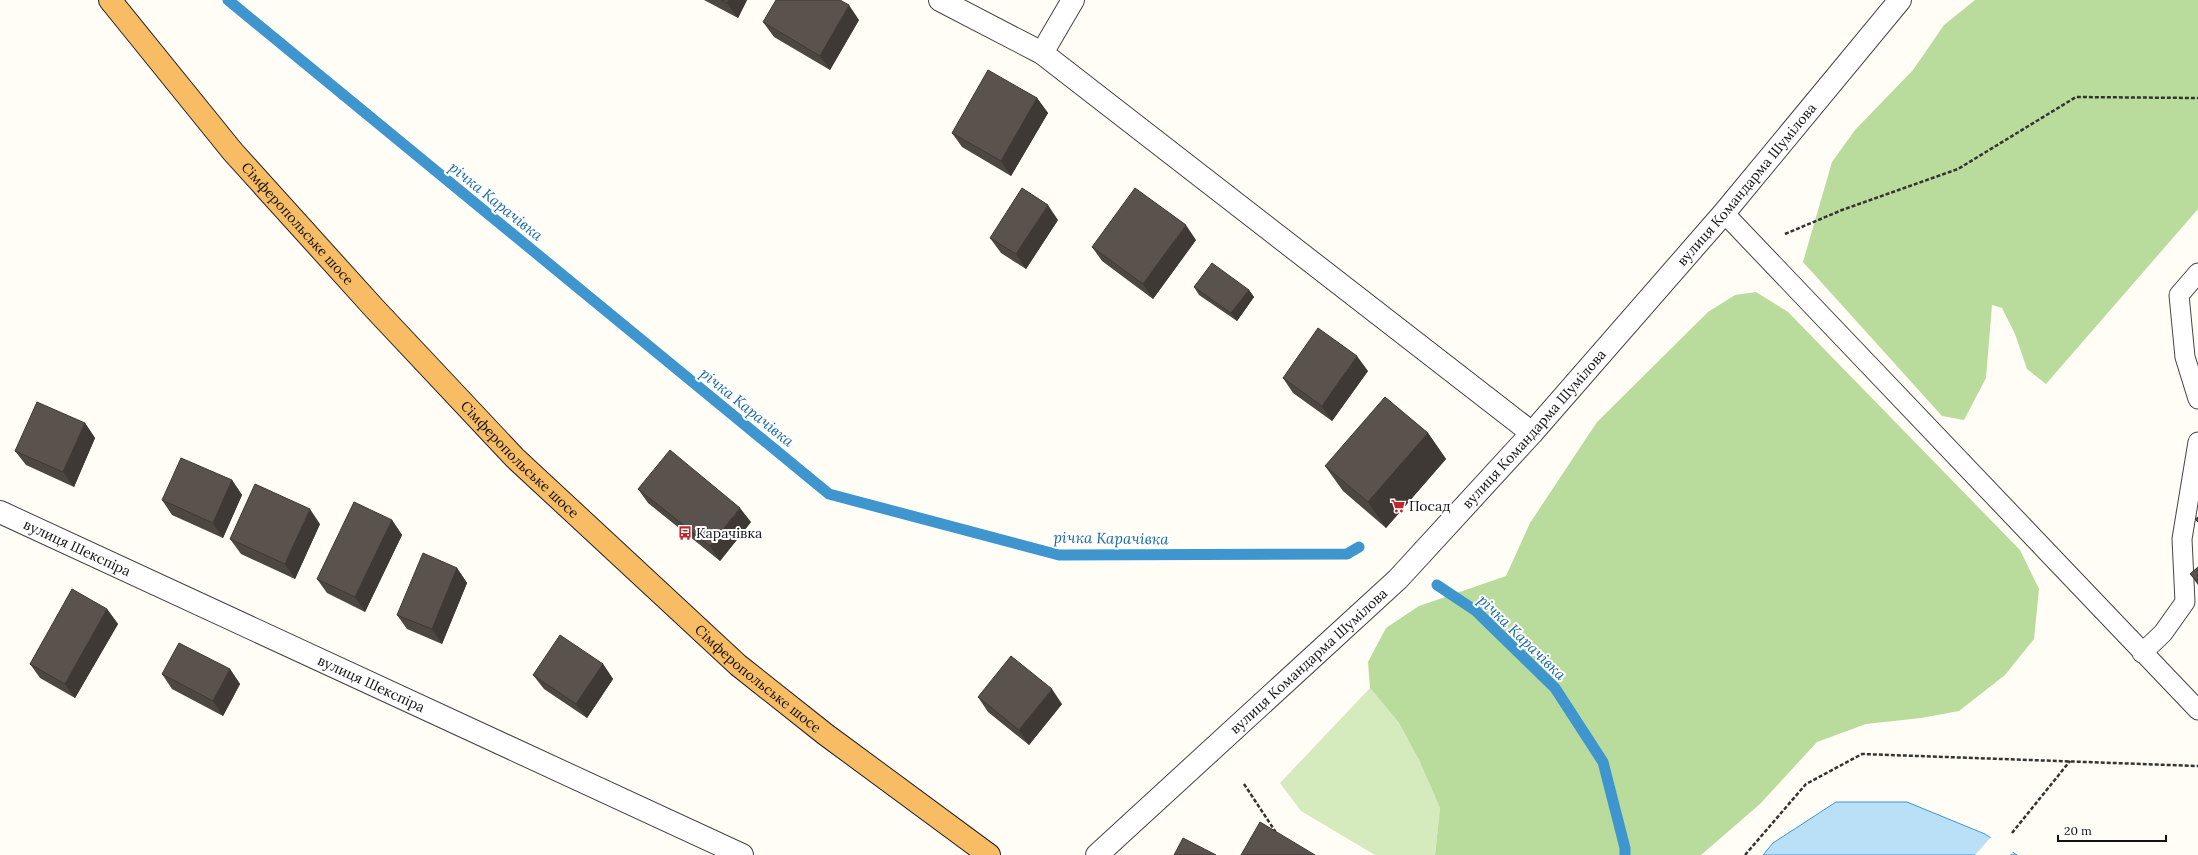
<svg xmlns="http://www.w3.org/2000/svg" width="2198" height="855" viewBox="0 0 2198 855" font-family="Lora,serif">
<style>
.green{fill:#d5ebbd}
.forest{fill:#b9dc9c}
.water{fill:#b9e0f7;stroke:#3f96cf}
.pier{fill:#fffdf5}
.lines{fill:none;stroke-linecap:round;stroke-linejoin:round}
.stream{stroke:#3f96cf;stroke-width:11}
.service-casing{stroke:#444;stroke-width:21}
.minor-casing{stroke:#444;stroke-width:24}
.tertiary-casing{stroke:#444;stroke-width:24}
.trunk-casing{stroke:#222;stroke-width:24}
.path{stroke:#333;stroke-width:2.5;stroke-dasharray:4 2;stroke-linecap:butt}
.service{stroke:#fff;stroke-width:19}
.minor{stroke:#fff;stroke-width:22}
.tertiary{stroke:#fff;stroke-width:22}
.trunk{stroke:#f7bc64;stroke-width:22}
.wall{fill:#4d4742}
.shaded-wall{fill:#3f3936}
.building{fill:#5a524d;stroke:#3f3936}
.labels{text-anchor:middle;dominant-baseline:central;stroke-width:4;stroke-linejoin:round;paint-order:stroke}
.street-label{font-size:14px;fill:#111;stroke:#fff}
.poi-label{font-size:14px;fill:#111;stroke:#fff;text-anchor:start}
.water-label{font-size:15px;font-style:italic;fill:#1768a6;stroke:#fff}
</style>
<rect width="100%" height="100%" fill="#fffdf5"/>
<path class="green" d="M1370,688L1399,723L1419,760L1440,808L1435,855H1375L1301,811L1280,783Z"/>
<path class="forest" d="M1975,0H2198V209L2046,384L2027,369L2015,334L2002,308L1992,305L1986,378L1964,420L1942,416L1803,262L1832,162L1855,130L1913,70L1944,25Z
M1756,292L1788,312L2020,550L2039,589L2034,639L2005,675L1959,711L1921,718L1866,724L1817,742L1760,804L1701,855H1435L1440,808L1419,760L1399,723L1370,688L1368,662L1386,628L1419,606L1506,576L1530,523L1597,422L1708,312L1735,295Z"/>
<path class="water" d="M1836,802H1907L1985,834L2017,855H1763L1773,843Z"/>
<path class="pier" d="M1992,836L2014,851L2010,855H1975Z"/>
<g class="lines">
<path class="stream" d="M228,0L829,494L1059,555L1347,554L1359,547
M1437,585L1476,611L1555,688L1603,762L1625,848V855"/>
<defs>
<path id="service" d="M1724,213L2198,710
M2198,273L2179,295L2185,357L2198,399
M2142,653L2163,633L2185,602L2182,539L2198,442"/>
<g id="minor">
<path d="M940,0L1042,53L1532,433"/>
<path d="M1042,53L1073,0"/>
<path id="s1" d="M0,512L742,855"/>
</g>
<g id="tertiary">
<path id="s2" d="M1097,855L1398,579L1532,433L1724,213L1900,0"/>
</g>
<g id="trunk">
<path id="s3" d="M110,0L233,152L374,308L515,458L738,665L825,734L989,855"/>
</g>
</defs>
<use href="#service" class="service-casing"/>
<use href="#minor" class="minor-casing"/>
<use href="#tertiary" class="tertiary-casing"/>
<use href="#trunk" class="trunk-casing"/>
<path class="path" d="M1785,234L1842,210L1958,169L2076,97L2198,98
M1244,784L1275,831L1273,834
M2012,833L2070,761
M1745,855L1806,784L1862,754L2198,766"/>
<use href="#service" class="service"/>
<use href="#minor" class="minor"/>
<use href="#tertiary" class="tertiary"/>
<use href="#trunk" class="trunk"/>
</g>
<path class="wall" d="M704,0H747L738,18Z
M859,20L830,70L774,37L763,22Z
M1037,98L1048,113L1011,176L962,147L952,133Z
M1058,220L1026,269L1001,253L990,238Z
M1196,240L1153,299L1102,261L1092,247Z
M1194,287L1249,290L1254,297L1237,321L1199,295Z
M1368,371L1332,421L1293,393L1283,378Z
M85,423L95,438L74,487L26,465L15,451Z
M1428,433L1446,459L1386,528L1343,491L1325,466Z
M232,480L242,495L223,538L172,515L162,500Z
M638,489L751,522L720,561L648,503Z
M392,520L402,535L365,612L327,593L317,579Z
M320,524L295,579L241,554L230,539Z
M2198,567V585L2190,574Z
M457,568L467,583L442,644L407,629L397,615Z
M107,609L118,624L75,698L40,678L30,664Z
M603,664L613,679L587,718L544,689L533,675Z
M230,669L240,684L223,716L172,689L162,674Z
M978,697L1062,704L1029,745L988,712Z"/>
<path class="shaded-wall" d="M729,0H747L738,18L727,3Z
M849,5L859,20L830,70L820,56Z
M1037,98L1048,113L1011,176L1001,161Z
M1048,205L1058,220L1026,269L1016,254Z
M1186,225L1196,240L1153,299L1143,284Z
M1249,290L1254,297L1237,321L1231,313Z
M1357,356L1368,371L1332,421L1322,406Z
M85,423L95,438L74,487L63,472Z
M1428,433L1446,459L1386,528L1368,502Z
M232,480L242,495L223,538L213,523Z
M740,508L751,522L720,561L710,546Z
M310,509L320,524L295,579L285,564Z
M392,520L402,535L365,612L355,597Z
M457,568L467,583L442,644L432,629Z
M107,609L118,624L75,698L65,684Z
M603,664L613,679L587,718L576,704Z
M230,669L240,684L223,716L213,701Z
M1052,689L1062,704L1029,745L1019,730Z"/>
<path class="building" d="M721,0H729L727,3Z
M776,0H840L849,5L820,56L763,22Z
M988,70L1037,98L1001,161L952,133Z
M1022,188L1048,205L1016,254L990,238Z
M1135,188L1186,225L1143,284L1092,247Z
M1212,263L1249,290L1231,313L1194,287Z
M1318,328L1357,356L1322,406L1283,378Z
M1385,397L1428,433L1368,502L1325,466Z
M37,402L85,423L63,472L15,451Z
M670,450L740,508L710,546L638,489Z
M181,458L232,480L213,523L162,500Z
M255,484L310,509L285,564L230,539Z
M354,502L392,520L355,597L317,579Z
M2198,517V522L2195,519Z
M423,553L457,568L432,629L397,615Z
M2198,567V582L2190,574Z
M72,589L107,609L65,684L30,664Z
M560,635L603,664L576,704L533,675Z
M179,643L230,669L213,701L162,674Z
M1011,656L1052,689L1019,730L978,697Z
M1260,822L1315,855H1241Z
M1183,838L1216,855H1174Z"/>
<defs>
<symbol id="supermarket-bare" viewBox="-9 -9 18 18"><path d="M-6-5.5h2.5l.6 2H6L4.5 2H-2.5L-4.4-4H-6ZM-1.5 3.2a1.3 1.3 0 1 0 .1 0ZM3 3.2a1.3 1.3 0 1 0 .1 0Z" fill="#c4262e" stroke="#fff" stroke-width="2.5" paint-order="stroke"/></symbol>
<symbol id="bus-bare" viewBox="-9 -9 18 18"><path d="M-5-6H5V4H4V6H2V4H-2V6H-4V4H-5ZM-3.5-4V0h7V-4ZM-3.5 1.2v1.5H-2V1.2ZM2 1.2v1.5H3.5V1.2Z" fill="#c4262e" stroke="#fff" stroke-width="2.5" paint-order="stroke"/></symbol>
</defs>
<g fill-rule="evenodd">
<use href="#supermarket-bare" x="1388" y="496" width="20" height="20"/>
<use href="#bus-bare" x="675" y="523" width="20" height="20"/>
</g>
<g class="labels">
<g class="street-label">
<text stroke="none"><textPath href="#s2" startOffset="935">вулиця Командарма Шумілова</textPath></text>
<text stroke="none"><textPath href="#s3" startOffset="292">Сімферопольське шосе</textPath></text>
<text stroke="none"><textPath href="#s2" startOffset="611">вулиця Командарма Шумілова</textPath></text>
<text stroke="none"><textPath href="#s3" startOffset="616">Сімферопольське шосе</textPath></text>
<text stroke="none"><textPath href="#s1" startOffset="85">вулиця Шекспіра</textPath></text>
<text stroke="none"><textPath href="#s2" startOffset="287">вулиця Командарма Шумілова</textPath></text>
<text stroke="none"><textPath href="#s3" startOffset="940">Сімферопольське шосе</textPath></text>
<text stroke="none"><textPath href="#s1" startOffset="409">вулиця Шекспіра</textPath></text>
</g>
<g class="poi-label">
<text x="1409" y="506">Посад</text>
<text x="696" y="533">Карачівка</text>
</g>
<g class="water-label">
<text transform="translate(496 201) rotate(39)">річка Карачівка</text>
<text transform="translate(747 407) rotate(39)">річка Карачівка</text>
<text transform="translate(1111 538) rotate(1)">річка Карачівка</text>
<text transform="translate(1522 637) rotate(44)">річка Карачівка</text>
</g>
</g>
<path d="M2058 835v6h108v-6" fill="none" stroke="#111111" stroke-width="2"/>
<text x="2064" y="835" font-size="12" fill="#111111" stroke="#ffffff" stroke-width="3" paint-order="stroke">20 m</text>
</svg>
